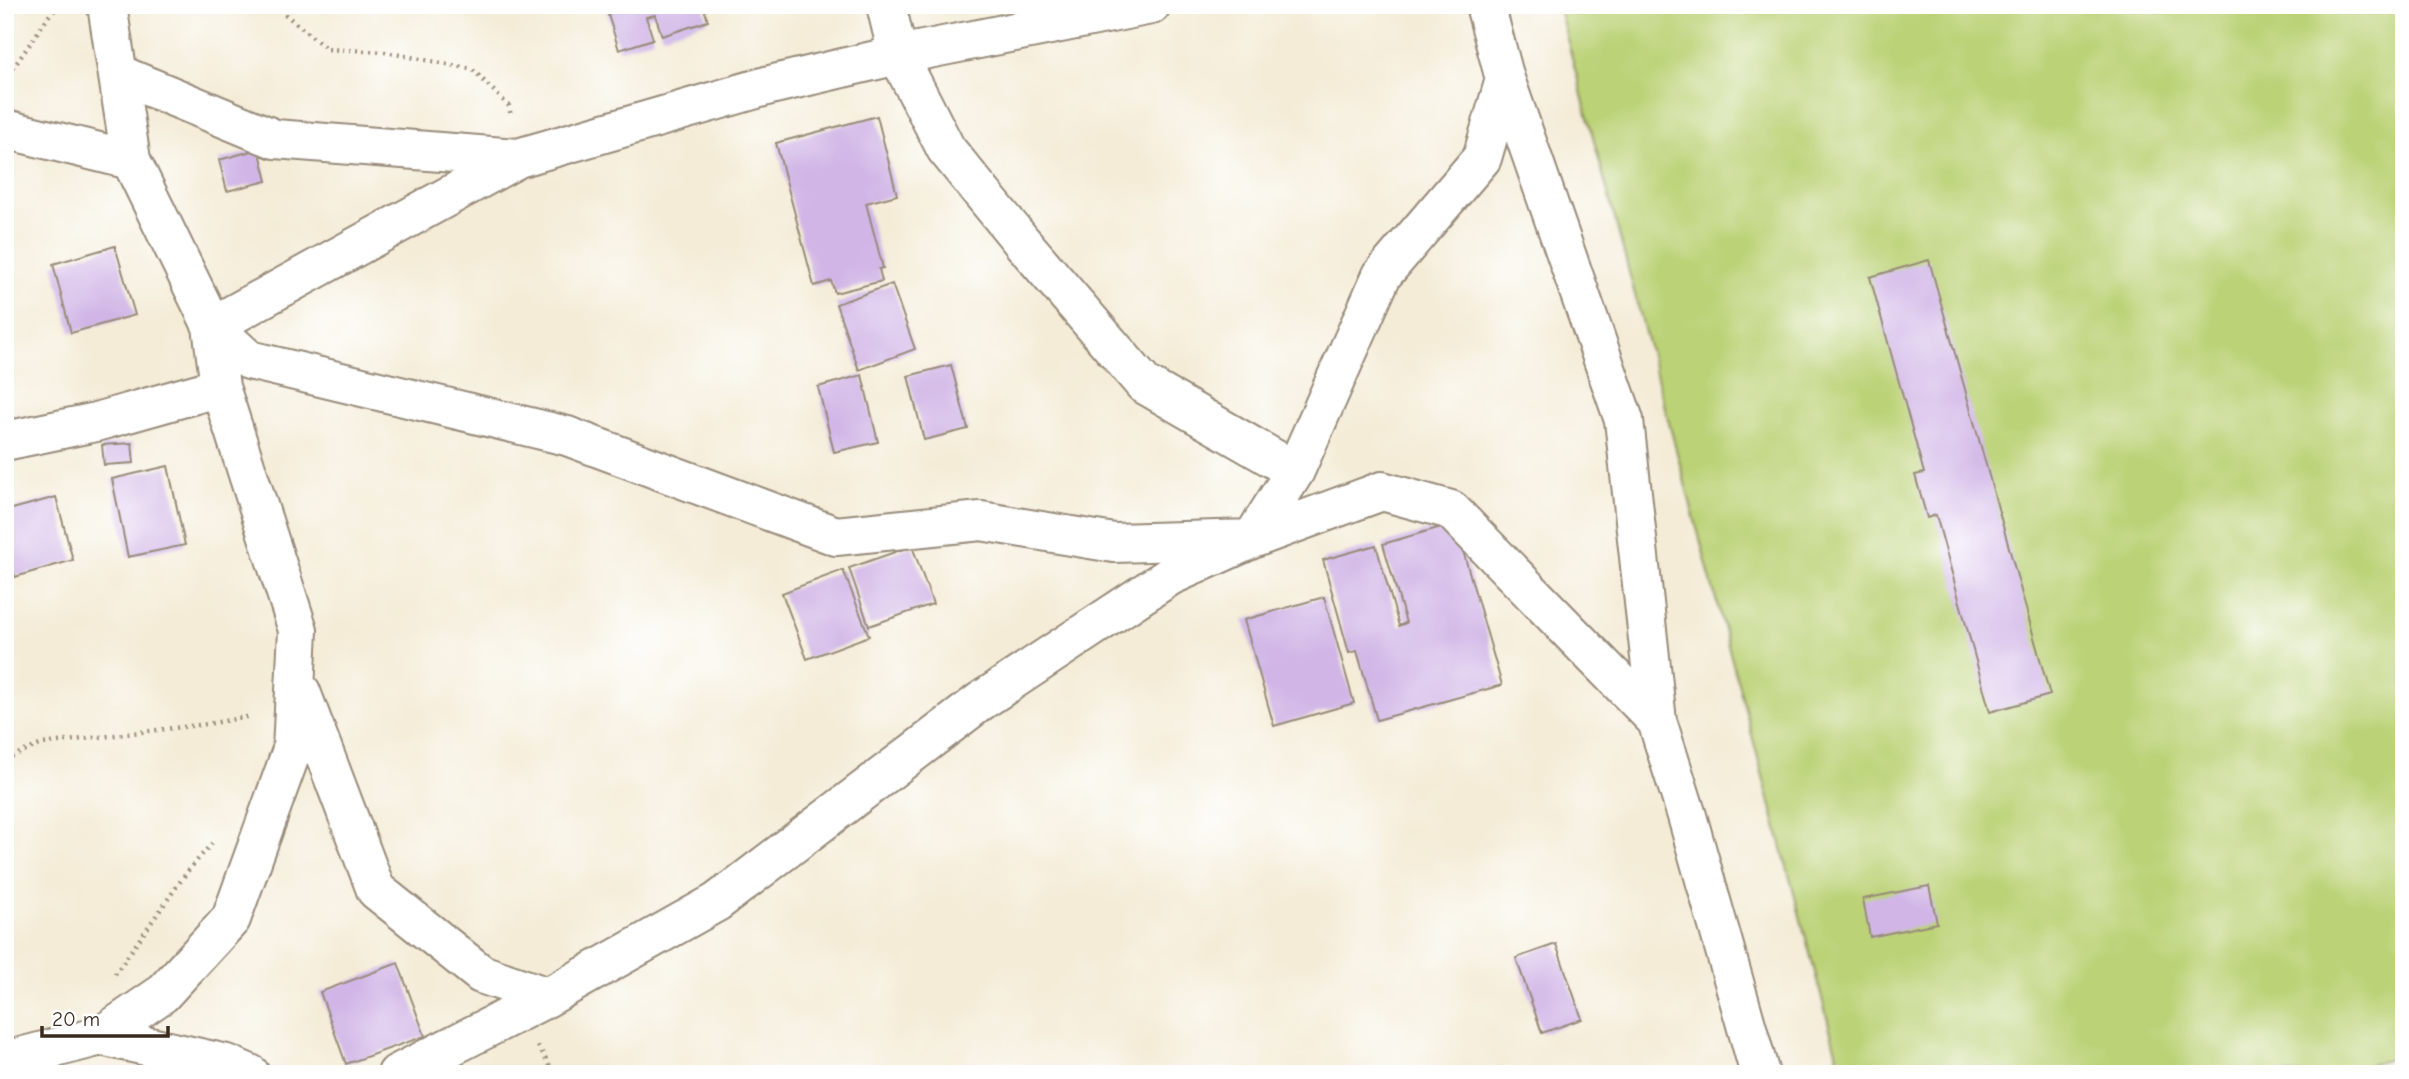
<svg xmlns="http://www.w3.org/2000/svg" width="2409" height="1079" viewBox="0 0 2409 1079" font-family="'Comic Neue',sans-serif">
<style>
.green{fill:#bbd276;stroke:#7b7e4a;stroke-width:2}
.building{fill:#d0b5e6}
.lines{fill:none;stroke-linecap:round;stroke-linejoin:round}
.minor-casing{stroke:#988b7a;stroke-width:42}
.path{stroke:#988b7a;stroke-width:4.5;stroke-dasharray:2 5;stroke-linecap:butt}
.minor{stroke:#fff;stroke-width:38}
</style>
<rect width="100%" height="100%" fill="#fff"/>
<filter id="ink" filterUnits="userSpaceOnUse"><feTurbulence type="fractalNoise" baseFrequency=".0143" numOctaves="2"/><feDisplacementMap in="SourceGraphic" scale="14" xChannelSelector="R" yChannelSelector="G"/><feConvolveMatrix kernelMatrix="1 2 1 2 8 2 1 2 1" color-interpolation-filters="sRGB"/></filter>
<filter id="wash" filterUnits="userSpaceOnUse"><feTurbulence type="fractalNoise" baseFrequency=".00686" numOctaves="4" result="noise"/><feDisplacementMap in="SourceGraphic" scale="28" xChannelSelector="R" yChannelSelector="G"/><feGaussianBlur stdDeviation="1.57" result="paint"/><feColorMatrix in="noise" values="0 0 0 0 0 0 0 0 0 0 0 0 0 0 0 0 0 1.4 0 .05"/><feComposite in="paint" operator="in"/></filter>
<g filter="url(#wash)">
<rect width="100%" height="100%" fill="#f4ecd7"/>
<path class="green" d="M1558,5H2404V1055L2338,1074H1842Z"/>
<g id="blocks">
<path class="building" d="M605,5H703L708,21L662,36L655,15L646,17L653,39L619,50Z
M877,116L897,195L866,203L883,268L879,269L882,281L835,293L831,281L814,286L776,143Z
M259,149L267,181L227,191L219,160Z
M115,246L135,315L71,333L53,264Z
M1929,260L2050,695L1990,712L1936,515L1927,518L1915,475L1924,473L1870,277Z
M892,284L915,349L859,370L836,304Z
M951,365L968,429L924,440L908,376Z
M862,375L878,442L834,452L818,387Z
M132,443L134,463L104,465L102,445Z
M168,466L185,545L128,557L112,479Z
M56,497L73,560L15,577L5,543V511Z
M1455,523L1502,685L1377,720L1357,651L1349,653L1323,560L1376,545L1399,626L1406,623L1383,544Z
M912,546L933,604L869,626L849,568Z
M843,570L869,636L807,659L782,593Z
M1324,597L1354,703L1274,726L1244,620Z
M1929,886L1937,923L1870,937L1863,899Z
M1556,944L1582,1019L1542,1033L1516,958Z
M398,963L425,1036L346,1064L320,992Z"/>
</g>
</g>
<g filter="url(#ink)">
<use href="#blocks" fill-opacity="0" stroke="#988b7a" stroke-width="2"/>
<g class="lines">
<defs>
<path id="minor" d="M107,5L131,160
M886,5L898,55L946,149L1022,242L1144,384L1295,471
M118,74L275,139L518,158
M1505,79L1624,420L1657,721L1687,816L1760,1074
M5,129L131,160L212,326L249,360L567,436L836,536L981,521L1114,543L1252,539L1382,491L1451,510L1657,721
M5,441L96,422L220,387L212,326L518,158L770,85L898,55L1151,5
M301,692L376,890L481,974L548,997
M101,1036L162,994L231,919L292,750L298,630L220,387
M5,1061L101,1036L227,1064L250,1074
M397,1074L548,997L717,902L981,701L1170,576L1252,539L1295,471L1382,275L1482,158L1505,79L1485,5"/>
</defs>
<use href="#minor" class="minor-casing"/>
<path class="path" d="M274,5L327,49L385,52L472,69L509,106L511,117
M5,80L51,13L62,5
M5,759L42,744L207,724L252,716
M115,974L187,872L214,841
M538,1046L555,1074"/>
<use href="#minor" class="minor"/>
</g>
</g>
<rect width="2409" height="1079" fill="none" stroke="#fff" stroke-width="28"/>
<path d="M42 1026v10h126v-10" fill="none" stroke="#3b2a1e" stroke-width="3.5"/>
<text x="52" y="1026" font-size="21" fill="#3b2a1e" stroke="#ffffff" stroke-width="5" paint-order="stroke">20 m</text>
</svg>
